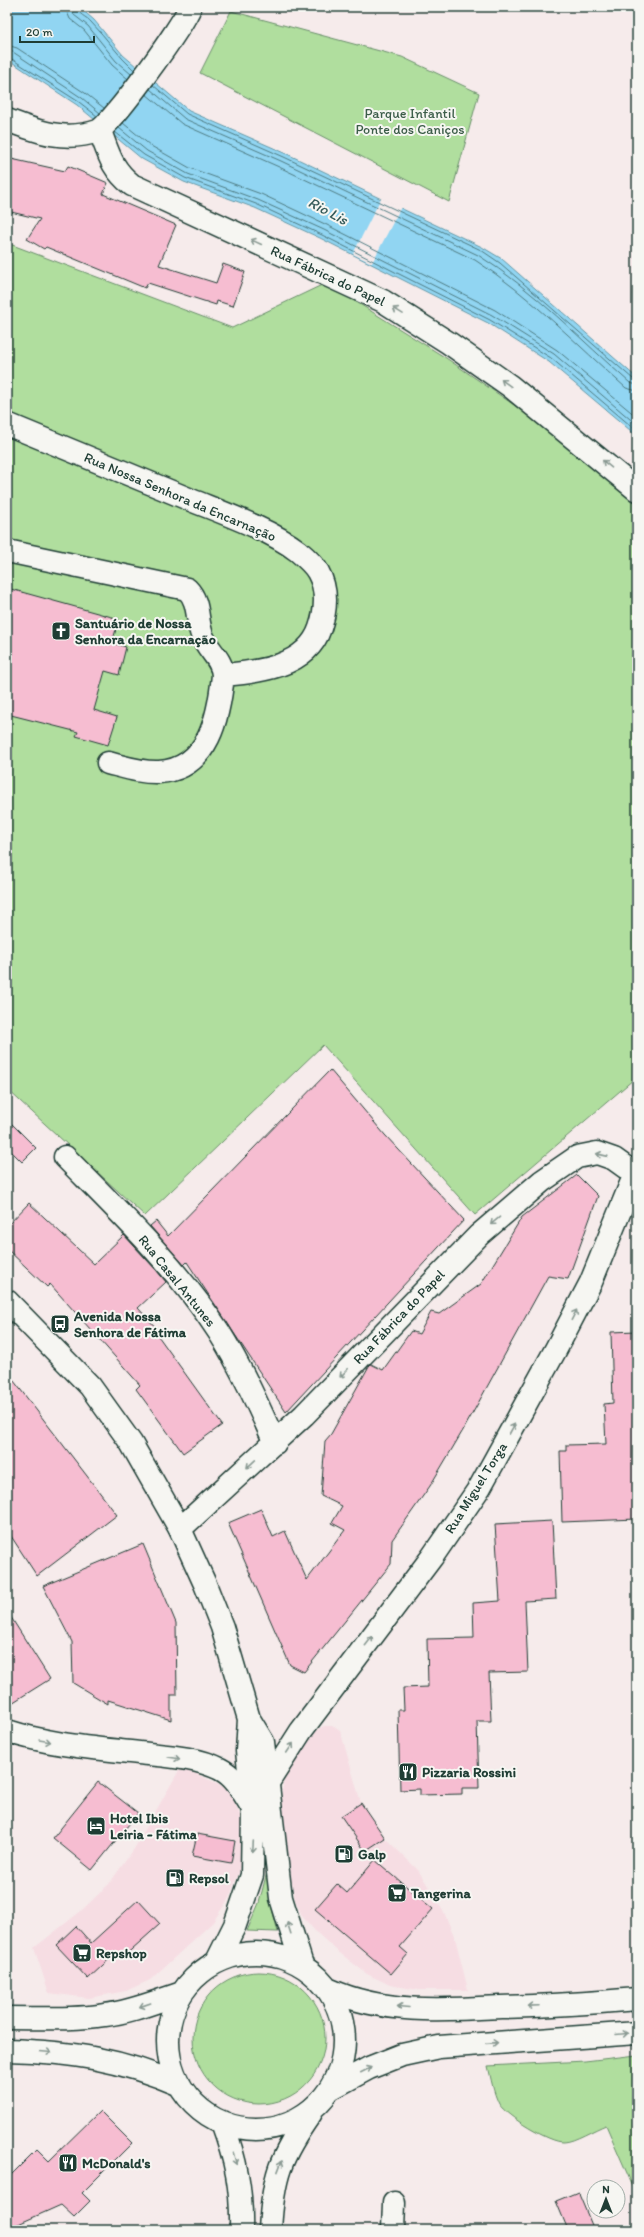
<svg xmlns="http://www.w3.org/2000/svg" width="644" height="2237" viewBox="0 0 644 2237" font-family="Itim,sans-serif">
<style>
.built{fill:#f6dde3}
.green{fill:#b0de9e;stroke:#688e69}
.water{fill:#91d5f2;stroke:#6398a6}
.pier{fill:#f6ebeb}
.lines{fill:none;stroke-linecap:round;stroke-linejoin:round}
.shore{stroke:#4d7a80;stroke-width:1}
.building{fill:#f6bdd1;stroke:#1f3d34}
.minor-casing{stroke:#1f3d34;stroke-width:25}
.major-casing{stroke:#1f3d34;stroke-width:25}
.minor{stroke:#f6f6f2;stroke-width:22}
.major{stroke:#f6f6f2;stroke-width:22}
.oneway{stroke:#8a9a93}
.labels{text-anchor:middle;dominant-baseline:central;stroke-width:4;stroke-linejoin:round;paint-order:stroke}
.park-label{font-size:14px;fill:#3c5d49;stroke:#f6f6f2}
.street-label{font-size:14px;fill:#1f3d34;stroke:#f6f6f2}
.poi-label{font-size:14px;font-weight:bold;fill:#1f3d34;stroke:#f6f6f2;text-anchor:start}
.water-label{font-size:15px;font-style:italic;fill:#365b5a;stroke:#f6f6f2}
</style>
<rect width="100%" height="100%" fill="#f6ebeb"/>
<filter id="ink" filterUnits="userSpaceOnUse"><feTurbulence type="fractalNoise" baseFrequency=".025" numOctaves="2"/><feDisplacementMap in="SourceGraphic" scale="8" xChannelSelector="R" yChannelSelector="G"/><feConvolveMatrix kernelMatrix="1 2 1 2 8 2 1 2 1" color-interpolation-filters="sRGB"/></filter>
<g filter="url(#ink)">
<path class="built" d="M324,1726H334L340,1730L361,1803L385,1838L418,1870L443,1910L455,1938L468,1990H419L390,1985L367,1974L336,1950L315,1931L302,1916L295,1899L290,1875L280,1802L284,1780L298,1752L313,1733Z
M181,1767L227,1788L234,1800L241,1818L242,1842L239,1872L229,1898L213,1922L150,1980L126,1991L89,1998L49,1993L34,1948L81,1911L109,1884L134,1849Z"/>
<path class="green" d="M231,11L402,57L479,93L449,202L200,73Z
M7,243L232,328L326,283L446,358L559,436L623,486L637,501V1068L634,1079L475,1215L323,1045L145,1216L7,1089Z
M267,1872L271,1905L278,1932L247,1931L259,1903Z
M193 2038a66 66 0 1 1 132 0a66 66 0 1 1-132 0Z
M637,2055V2196L606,2125C595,2129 574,2142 564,2142C550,2143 506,2116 499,2104C493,2092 491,2078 488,2066L585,2061Z"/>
<path class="water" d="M7,7H79L94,20L123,55L189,111L285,153L482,247L502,259L637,378V436L549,362L488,323L320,238L255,208L184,182L142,159L77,105L7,59Z"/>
<path class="pier" d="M381,198L401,207L372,263L353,254Z"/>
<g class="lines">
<path class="shore" d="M65,7L70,19L84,30L112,65L128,79
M71,7L74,15L88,26L116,61L131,74
M76,7C77,14 87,17 91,22C107,38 118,56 134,70
M7,45L17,48L85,93L104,108
M7,51L13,52L82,98L100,113
M7,56L79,102L97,116
M153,85L187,114L284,157L481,250L500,263L633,379L637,380
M150,89L185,119L281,161L478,255C534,290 581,340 630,383L637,385
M146,94L182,124L279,167L475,260C530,295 577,345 626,388L637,391
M123,123L151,146L190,168L261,194L327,225L495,310L557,350L637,417
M119,128L147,151L188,174L258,200L324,230L492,315L554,354L637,425
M115,132L144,155L185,178L256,204L322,235L490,320L551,358L637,431"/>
</g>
<path class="building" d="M7,158L65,171L68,166L108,183L103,194L176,225L159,265L216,283L223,264L245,272L233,306L217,301L216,305L148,283L145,288L46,247L44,249L27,239L40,219L7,211Z
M7,588L119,619L112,643L126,647L119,675L105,671L94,710L117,717L108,745L76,736L78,732L7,714Z
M330,1070L385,1135L464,1220L286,1412L187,1262L184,1265L150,1226L156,1221L168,1236Z
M7,1119L36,1148L22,1162L7,1147Z
M577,1175L598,1196L568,1279L548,1276L465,1427L430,1486L392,1540L391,1564L304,1672L290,1665L228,1523L261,1509L273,1537L285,1531L307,1580L345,1530L332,1523L342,1506L321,1496L325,1441L331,1434L369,1366L371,1364L383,1370L411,1331L419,1334L431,1312L439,1314L481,1284L522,1217Z
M29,1203L94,1264L124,1235L157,1271L166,1282L138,1308L159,1331L156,1333L222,1425L183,1453L136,1389L140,1385L50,1284L47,1287L7,1249V1226Z
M637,1331V1519L562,1522L560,1451H566V1445L606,1444L604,1404L613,1403L611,1332Z
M7,1372L117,1515L37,1576L7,1530Z
M552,1521L556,1599L525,1601L528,1672L489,1673L491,1721H477L479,1788H462V1794L420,1795V1789L400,1790L398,1710H404L403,1688L428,1687L427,1639L474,1638L473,1603L500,1601L495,1524Z
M143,1544L176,1623L177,1695H171V1720L108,1700V1704L73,1683L72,1642L43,1586Z
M7,1611L50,1679L7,1706Z
M98,1782L138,1813L92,1870L53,1838Z
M361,1803L385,1838L365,1851L341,1816Z
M197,1834L235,1841L231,1863L192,1856Z
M375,1860L433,1909L400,1947L408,1954L391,1974L315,1909L337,1884L347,1893Z
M138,1900L160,1924L122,1958L117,1952L88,1979L56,1945L76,1926L91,1943Z
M100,2111L132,2143L82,2193L90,2201L74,2217L61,2205L7,2229V2179L37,2149L49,2161Z
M578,2192L594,2230H568L556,2201Z"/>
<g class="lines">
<defs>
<path id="minor" d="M100,131C109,155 112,169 132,185L383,301L449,343L510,386L637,490
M7,424C68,449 130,475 191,500C223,513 271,530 298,551C304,556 314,565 318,572C328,590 326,610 320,628C307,667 258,672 223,675C222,658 207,650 202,635C196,619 200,602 187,589L7,551
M108,763C124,767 142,773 159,772C209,769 219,716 223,675
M65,1157C119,1212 177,1267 219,1332C241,1367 258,1405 275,1443
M180,1529L304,1415L479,1235L542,1181L577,1157L597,1153L614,1159L635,1174
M7,1731C50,1745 95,1748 139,1753C165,1756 196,1757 220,1769C236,1777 244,1794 253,1809
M269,1781L301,1731L432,1557L480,1487L556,1349L591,1282L637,1169
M393,2230L394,2203"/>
<path id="major" d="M7,120C38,132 65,142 98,131C110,127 184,24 190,7
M7,1301L90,1386L131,1443L180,1529L205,1584L222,1627L249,1719L263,1742L281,1898L302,1965
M168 2041a88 88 0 1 1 176 0a88 88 0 1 1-176 0Z
M217,1961L235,1925L252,1875L253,1809L247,1751L249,1719
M330,1990C383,2014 444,2010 501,2007C546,2006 591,2003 637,1999
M7,2018C40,2018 73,2020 105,2015C131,2012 157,2001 182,1993
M7,2050C72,2052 120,2059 180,2085
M332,2088L369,2068L402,2055L439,2047L637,2033
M222,2122C236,2160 242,2189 241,2230
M270,2230C273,2176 280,2157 311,2113"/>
</defs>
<use href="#minor" class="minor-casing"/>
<use href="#major" class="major-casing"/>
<use href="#minor" class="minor"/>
<use href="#major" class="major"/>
</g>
<defs><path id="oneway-shaft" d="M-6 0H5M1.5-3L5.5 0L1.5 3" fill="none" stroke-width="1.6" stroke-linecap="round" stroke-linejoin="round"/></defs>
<g class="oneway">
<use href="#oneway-shaft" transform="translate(256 242) rotate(-155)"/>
<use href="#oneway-shaft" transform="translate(398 311) rotate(-148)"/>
<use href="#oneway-shaft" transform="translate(506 383) rotate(-144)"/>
<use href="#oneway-shaft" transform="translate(607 464) rotate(-140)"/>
<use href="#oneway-shaft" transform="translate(602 1155) rotate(-167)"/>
<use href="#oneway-shaft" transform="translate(495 1221) rotate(140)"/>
<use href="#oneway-shaft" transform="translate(574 1315) rotate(-63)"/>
<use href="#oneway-shaft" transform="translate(344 1373) rotate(134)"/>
<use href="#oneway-shaft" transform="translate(512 1429) rotate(-61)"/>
<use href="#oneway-shaft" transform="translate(251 1464) rotate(137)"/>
<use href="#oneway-shaft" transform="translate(369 1641) rotate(-52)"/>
<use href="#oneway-shaft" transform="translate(45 1741) rotate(9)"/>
<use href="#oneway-shaft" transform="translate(290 1748) rotate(-56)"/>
<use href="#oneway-shaft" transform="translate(174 1758) rotate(9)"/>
<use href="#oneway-shaft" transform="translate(253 1847) rotate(93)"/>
<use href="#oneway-shaft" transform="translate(289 1928) rotate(-108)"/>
<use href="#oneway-shaft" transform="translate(145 2005) rotate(161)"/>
<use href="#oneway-shaft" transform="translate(533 2006) rotate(178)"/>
<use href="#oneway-shaft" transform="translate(403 2007) rotate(-175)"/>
<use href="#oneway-shaft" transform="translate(622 2034) rotate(-5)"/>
<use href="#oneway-shaft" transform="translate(492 2043) rotate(-4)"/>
<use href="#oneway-shaft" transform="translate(46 2052) rotate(5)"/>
<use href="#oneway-shaft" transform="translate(366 2070) rotate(-27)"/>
<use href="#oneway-shaft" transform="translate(235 2159) rotate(75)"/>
<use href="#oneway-shaft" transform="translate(280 2166) rotate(-69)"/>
</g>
</g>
<defs>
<symbol id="church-square" viewBox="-11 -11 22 22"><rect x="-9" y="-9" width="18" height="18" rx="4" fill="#1f3d34" stroke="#f6f6f2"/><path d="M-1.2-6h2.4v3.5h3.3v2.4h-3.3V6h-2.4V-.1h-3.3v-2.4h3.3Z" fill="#fff"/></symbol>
<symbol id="bus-square" viewBox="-11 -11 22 22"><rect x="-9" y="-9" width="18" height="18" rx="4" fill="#1f3d34" stroke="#f6f6f2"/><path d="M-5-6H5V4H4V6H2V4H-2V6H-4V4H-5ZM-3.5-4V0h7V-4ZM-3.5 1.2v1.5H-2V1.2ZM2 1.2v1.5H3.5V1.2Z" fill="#fff"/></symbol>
<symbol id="restaurant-square" viewBox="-11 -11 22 22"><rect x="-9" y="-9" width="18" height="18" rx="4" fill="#1f3d34" stroke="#f6f6f2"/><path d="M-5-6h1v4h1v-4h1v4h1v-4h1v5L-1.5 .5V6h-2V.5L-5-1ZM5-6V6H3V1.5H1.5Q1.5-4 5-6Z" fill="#fff"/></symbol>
<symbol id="hotel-square" viewBox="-11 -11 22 22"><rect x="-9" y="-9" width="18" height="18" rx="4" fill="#1f3d34" stroke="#f6f6f2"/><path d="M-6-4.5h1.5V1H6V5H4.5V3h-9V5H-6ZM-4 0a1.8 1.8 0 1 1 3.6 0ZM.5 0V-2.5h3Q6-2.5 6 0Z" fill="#fff"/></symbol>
<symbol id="fuel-square" viewBox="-11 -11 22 22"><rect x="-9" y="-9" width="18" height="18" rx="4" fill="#1f3d34" stroke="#f6f6f2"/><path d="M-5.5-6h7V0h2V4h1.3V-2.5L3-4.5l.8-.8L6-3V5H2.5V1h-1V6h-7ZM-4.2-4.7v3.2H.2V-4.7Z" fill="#fff"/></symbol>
<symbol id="supermarket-square" viewBox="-11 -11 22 22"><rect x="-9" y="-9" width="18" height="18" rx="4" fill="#1f3d34" stroke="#f6f6f2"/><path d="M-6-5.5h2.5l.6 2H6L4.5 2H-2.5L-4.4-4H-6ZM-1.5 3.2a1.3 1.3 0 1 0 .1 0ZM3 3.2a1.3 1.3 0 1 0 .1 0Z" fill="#fff"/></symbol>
</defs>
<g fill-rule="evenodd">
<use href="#church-square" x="50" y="620" width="22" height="22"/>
<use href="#bus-square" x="49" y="1313" width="22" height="22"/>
<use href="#restaurant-square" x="397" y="1761" width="22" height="22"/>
<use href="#hotel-square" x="85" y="1815" width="22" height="22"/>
<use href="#fuel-square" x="333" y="1843" width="22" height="22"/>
<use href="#fuel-square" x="164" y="1867" width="22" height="22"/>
<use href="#supermarket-square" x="386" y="1882" width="22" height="22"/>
<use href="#supermarket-square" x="71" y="1942" width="22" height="22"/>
<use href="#restaurant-square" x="57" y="2152" width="22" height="22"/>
</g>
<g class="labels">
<g class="park-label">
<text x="410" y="113">Parque Infantil<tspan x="410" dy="16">Ponte dos Caniços</tspan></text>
</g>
<g class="street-label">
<text transform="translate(328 276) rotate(25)">Rua Fábrica do Papel</text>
<text transform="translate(180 497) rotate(23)">Rua Nossa Senhora da Encarnação</text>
<text transform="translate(177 1281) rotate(51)">Rua Casal Antunes</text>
<text transform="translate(399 1317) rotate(-46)">Rua Fábrica do Papel</text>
<text transform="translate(476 1488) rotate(-58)">Rua Miguel Torga</text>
</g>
<g class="poi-label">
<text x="75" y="623">Santuário de Nossa<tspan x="75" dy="16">Senhora da Encarnação</tspan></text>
<text x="74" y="1316">Avenida Nossa<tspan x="74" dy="16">Senhora de Fátima</tspan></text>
<text x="422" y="1772">Pizzaria Rossini</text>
<text x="110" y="1818">Hotel Ibis<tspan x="110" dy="16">Leiria - Fátima</tspan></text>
<text x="358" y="1854">Galp</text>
<text x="189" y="1878">Repsol</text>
<text x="411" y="1893">Tangerina</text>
<text x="96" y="1953">Repshop</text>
<text x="82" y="2163">McDonald's</text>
</g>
<g class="water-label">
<text transform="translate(328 211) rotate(28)">Rio Lis</text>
</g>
</g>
<rect width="644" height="2237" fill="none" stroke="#f6f6f2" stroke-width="24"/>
<rect x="12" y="12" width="620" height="2213" fill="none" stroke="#1f3d34" stroke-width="1.5" filter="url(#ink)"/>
<g transform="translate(606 2199)"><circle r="19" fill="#f6f6f2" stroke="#a0aca6"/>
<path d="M0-3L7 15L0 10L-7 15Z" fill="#1f3d34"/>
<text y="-6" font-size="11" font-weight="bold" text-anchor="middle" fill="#1f3d34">N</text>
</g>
<path d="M20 36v6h74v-6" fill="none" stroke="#1f3d34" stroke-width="2"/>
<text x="26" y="36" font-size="12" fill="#1f3d34" stroke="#f6f6f2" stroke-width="3" paint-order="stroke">20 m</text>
</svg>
